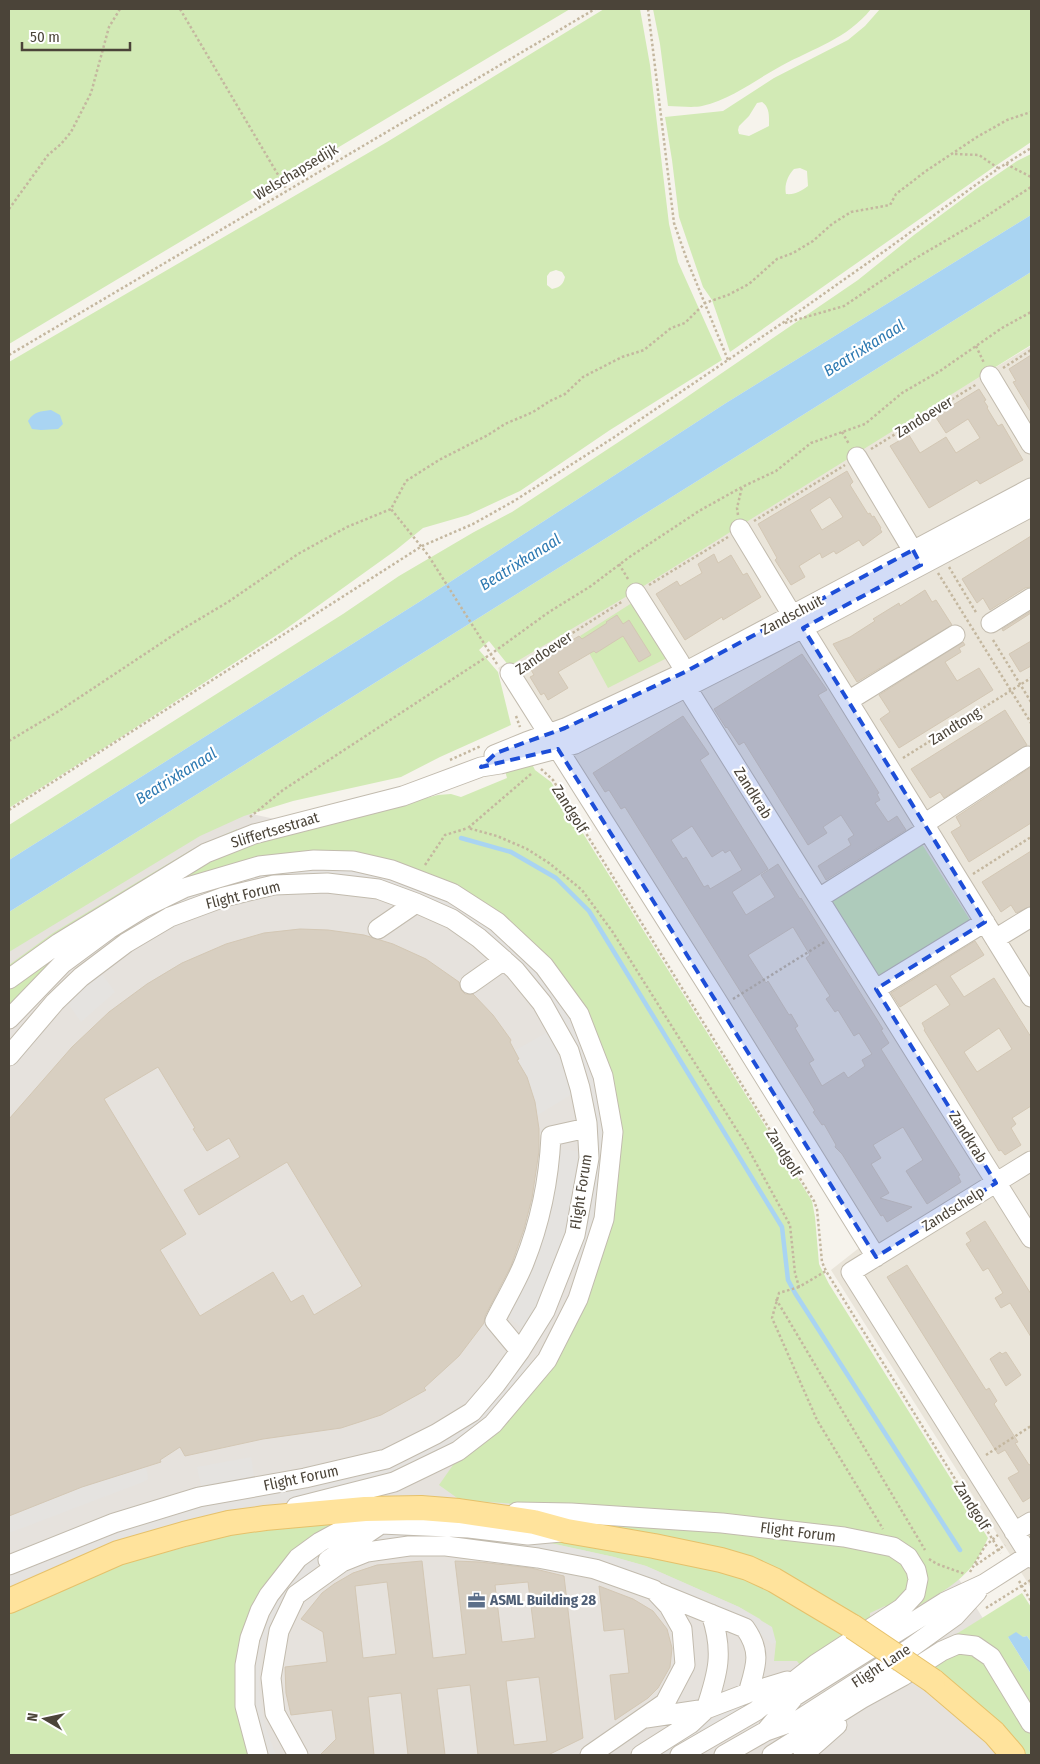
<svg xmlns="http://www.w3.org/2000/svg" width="1040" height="1764" viewBox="0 0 1040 1764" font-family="'Fira Sans Condensed',sans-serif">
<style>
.residential{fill:#eae5da}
.industrial{fill:#e6e2dd}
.green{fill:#d2eab5;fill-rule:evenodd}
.parking{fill:#e5e3e0}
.water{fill:#a9d4f2}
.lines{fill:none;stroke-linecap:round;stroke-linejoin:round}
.stream{stroke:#a9d4f2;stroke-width:4.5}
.building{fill:#d8cfc1;stroke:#d3c7b4;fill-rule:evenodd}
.minor-casing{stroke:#c2bbae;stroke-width:21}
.major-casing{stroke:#e6c16a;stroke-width:26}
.path{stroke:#c4b79f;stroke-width:2.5;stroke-dasharray:2.5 2.5;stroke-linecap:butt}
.minor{stroke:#fff;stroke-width:19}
.major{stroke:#ffe39c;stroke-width:24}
.major-bridge-casing{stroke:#e6c16a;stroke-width:26;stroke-linecap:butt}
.major-bridge{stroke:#ffe39c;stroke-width:24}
.marked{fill:#1d4ed8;fill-opacity:0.2;stroke:#1d4ed8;stroke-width:4;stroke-dasharray:10 6;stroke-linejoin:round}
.labels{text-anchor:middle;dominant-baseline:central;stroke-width:4.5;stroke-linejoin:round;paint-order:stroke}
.street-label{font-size:15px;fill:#4b4439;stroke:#fff}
.service-label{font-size:15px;font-weight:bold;fill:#4e5e75;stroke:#fff;text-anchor:start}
.water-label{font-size:16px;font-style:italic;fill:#2e7ab2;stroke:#fff}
</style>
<rect width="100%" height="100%" fill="#f6f3ec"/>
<path class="residential" d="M1031,346V1588L831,1270L859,1248L498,668Z"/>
<path class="industrial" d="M243,812L312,827L506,901L938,1545L1031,1697V1755H9V944L199,829Z"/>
<path class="green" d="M9,9H570L9,344Z
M604,9H640L650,65L669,224L678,262L722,360L610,430L520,491L468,515L423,528L396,550L283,631L118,739L9,808V362L387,142ZM556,270L562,272L565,277C563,285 560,287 552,289L547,285V276L550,272Z
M653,9H871C847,39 814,48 781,66C755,80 732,99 702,106C692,108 679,106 668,106L660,44Z
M880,9H1031V142L991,169L730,352L712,300L703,287L679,217L672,160L665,117L723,111L774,78L848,40L865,26ZM762,102C770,107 769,117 769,126L749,136L739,134L738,130L739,126L749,116L757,103ZM800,168L807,171L808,186C801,191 795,195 786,194C784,185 788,175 794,169Z
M1031,154V215L726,403L419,602L9,860V825L343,614L399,576L474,532L512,512L678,403L858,280L914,235L976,189L1017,161Z
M1031,272V345L634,592L509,666L489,641L479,650L498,672L511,725L440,757L401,777L293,801L244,816L200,836L9,952V912Z
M635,601L669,657L608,688L580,636Z
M531,762L535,770L551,782L812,1201L815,1217L819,1264L829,1284L988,1538C984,1546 980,1555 975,1562C959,1585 930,1599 907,1612L912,1549L571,1508L460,1500L439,1485L460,1455L584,1303L583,1012L454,889L170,891L9,1013V986L176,877L236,847L438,795L451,794L461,797L507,778L504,767Z
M237,829V833L9,970V965L53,933L139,881L191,850Z
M920,841L972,923L880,981L830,898Z
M571,1517L722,1528L888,1551L900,1559L910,1579L908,1592L887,1608L885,1606L870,1613V1619L903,1638V1642L915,1654L922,1657L957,1652L967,1653L980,1658L992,1668L1031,1733V1755H1023L909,1650L855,1614L795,1582L624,1533Z
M356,1518H388L261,1598L255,1755H9V1609L96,1571L230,1535Z
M567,1533L698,1561L793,1598L885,1659L870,1663L845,1640L837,1639L800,1665L797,1661H774L776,1642L760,1619L739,1607L680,1581L646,1566L614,1557L541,1541Z
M1022,1593L1031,1607V1642L1027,1636L1023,1637H1008L1031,1674V1712L993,1651L942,1643Z"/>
<path class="parking" d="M353,867L423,887L483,921L537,970L559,1000L583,1044L594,1075L604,1133L596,1222L578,1276L571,1267L591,1195L566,1032L441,906L253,882L86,964L87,950L164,903L266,868Z
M101,973L115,992L81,1022L67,1002Z
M548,1032L563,1066L572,1094L528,1121L492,1063Z
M558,1149L579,1151L577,1189L565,1237L549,1281L525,1330L508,1317L541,1243L548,1220L557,1172Z
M526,1357L532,1366L483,1423L462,1440L392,1475L299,1497L246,1506L188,1519L98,1548L9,1585V1575L98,1536L178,1510L405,1458Z
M251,1457L254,1476L202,1490L197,1467Z
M146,1466L148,1479L143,1482L9,1533V1516L82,1487Z
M382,1529L541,1541L614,1557L646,1566L739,1607L772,1627L776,1642L772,1644L757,1631L655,1580L617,1566L577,1557L375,1543L371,1534Z
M336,1536L330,1553L291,1591L274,1618L263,1645L259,1671V1689L264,1723L276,1755H264L255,1730L251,1649L285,1579Z
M748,1695L758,1702L673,1755H651L712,1719Z"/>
<path class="water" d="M1031,215V272L9,912V860L419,602L726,403Z
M51,410L60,415L63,424L58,429L41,430L32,429L28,421C33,412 41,411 51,410Z
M1016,1632L1023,1637L1027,1636L1031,1642V1674L1008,1637Z"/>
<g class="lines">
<path class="stream" d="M461,838L511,852L556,878L589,911L782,1227L788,1280L795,1293L960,1550"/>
</g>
<path class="building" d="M1031,355V412L1013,382L1016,381L1009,369Z
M979,389L986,400L984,401L988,407L987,408L998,426L1002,424L1023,460L980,484L977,480L929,508L890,446L909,435L920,453L946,437L956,453L980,438L968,419L946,433L935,416Z
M847,471L853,482L850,485L868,514L870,513L872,517L874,516L881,528L880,529L882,532L863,546L859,540L836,554L834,551L822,558L820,553L799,566L805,577L791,585L775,560L777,558L758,524ZM830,497L843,517L822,530L810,510Z
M1031,536V587L1025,588L990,610L983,598L977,603L962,579Z
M714,554L718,563L731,555L743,575L747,573L761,597L723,620L722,617L685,640L656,594L677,581L680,586L702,573L698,564Z
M925,590L932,602L936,600L952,625L857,682L833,644L850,637L875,621L873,619L899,603L900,606Z
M1031,611V613L1003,631L1002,629Z
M617,615L623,624L629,620L651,655L639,662L623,636L596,653L594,651L558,672L568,688L548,700L544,693L541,695L530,677L534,675L529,666L579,636L582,639L607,623L606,622Z
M1031,641V666L1020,672L1009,654Z
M963,642L965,645L959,648L961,652L945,662L957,681L979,668L993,690L899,748L880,719L890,712L879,695Z
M802,654L827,690L818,695L879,793L877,794L880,800L875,803L888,822L897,816L906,830L826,880L818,866L851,845L848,839L854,835L841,815L823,827L827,833L808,845L744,742L739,745L727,727L726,728L714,709Z
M1005,710L1027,745L944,798L940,792L930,798L911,769Z
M683,716L709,754L700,760L768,869L732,892L746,915L775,897L761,875L778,864L800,899L801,898L883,1029L881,1030L889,1043L881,1049L960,1175L958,1176L961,1182L927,1204L906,1171L923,1160L903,1127L873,1145L881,1158L871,1164L889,1193L880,1198L912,1207L887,1222L883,1215L881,1216L842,1154L835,1147L836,1145L824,1124L822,1125L813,1112L815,1111L809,1101L625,807L621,809L609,790L605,792L593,773ZM692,826L712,857L723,850L725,853L730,850L742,870L710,889L708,885L704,887L686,857L683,859L671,840ZM793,927L810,955L806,958L830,996L826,999L835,1012L838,1010L854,1036L859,1033L872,1054L862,1060L865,1066L848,1078L844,1072L822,1086L809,1063L814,1060L795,1028L798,1026L791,1014L789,1015L768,981L766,983L748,955Z
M1031,767V823L969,862L951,832L961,826L956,817Z
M1031,851V906L1016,913L1011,905L1001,912L982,882Z
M300,929L328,930L364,935L393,944L426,959L459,982L461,990L465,994H473L493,1015L511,1040L510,1042L519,1059L517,1060L527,1077L535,1102L539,1129V1151L532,1198L524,1229L511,1266L485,1316L484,1323L459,1356L424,1388L426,1390L381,1415L341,1428L263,1439L185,1456L180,1447L160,1460L161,1462L82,1487L9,1516V1119L72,1047L109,1012L147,984L182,963L226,944L264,933ZM158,1067L195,1128L193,1129L207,1151L229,1138L240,1157L184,1190L199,1215L287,1162L362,1286L314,1315L303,1295L291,1302L273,1272L200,1316L160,1250L186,1234L104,1099Z
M975,941L984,955L950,976L964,997L994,978L1031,1037V1106L1012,1118L1016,1124L1011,1128L1021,1145L1005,1155L1001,1150L999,1151L924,1030L925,1029L922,1023L950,1005L936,984L900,1007L891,993ZM999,1028L1012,1049L977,1072L964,1052Z
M985,1221L1031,1294V1337L1010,1303L1001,1308L995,1298L1003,1293L988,1268L983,1271L966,1244L971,1241L966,1233Z
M907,1265L986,1390L989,1388L997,1401L994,1404L1018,1442L1015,1443L1029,1465L1031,1464V1497L1023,1502L1008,1478L1019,1472L1005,1450L998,1454L887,1277Z
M1000,1352L1002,1354L1006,1352L1021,1375L1006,1386L990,1359Z
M422,1561L433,1658L466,1654L455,1561L480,1562L531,1568L564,1576L583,1738L548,1755H478L470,1685L437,1689L445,1755H408L401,1693L368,1697L374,1755H320L336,1739L332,1710L291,1715L286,1693L285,1667L327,1662L323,1632L301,1619L322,1593L334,1584L353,1573L377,1565ZM387,1582L396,1654L363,1658L355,1586ZM528,1582L535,1638L502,1642L495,1585ZM539,1677L547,1741L514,1745L506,1681Z
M599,1586L633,1599L653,1611L667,1629L672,1648L670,1667L658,1688L648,1698L615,1720L610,1675L629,1673L624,1629L604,1631Z"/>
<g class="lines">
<defs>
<path id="minor" d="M990,376L1031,444
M857,457L919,561
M740,529L792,615L803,628L1031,997
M636,593L679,661L685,672L687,688L1031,1238
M991,623L1031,598
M510,673L716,999L876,1257
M848,701L955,635
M494,755L526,742L565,728L685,672L1031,488
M924,824L1028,756
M819,898L927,830
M378,929L416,903
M995,939L1031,917
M9,979L59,943L206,853L254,834L403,796L481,767L500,764L575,744L803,628L1031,507
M470,984L504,960
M876,989L985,922
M9,1019L63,963L109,929L143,908L184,888L259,866L314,860L353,861L392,870L452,893L497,922L544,966L579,1014L603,1076L613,1132L604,1219L578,1299L547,1360L493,1424L458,1451L394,1482L296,1507
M9,1056L55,1002L81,977L126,943L170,917L224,897L274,885L327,883L378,889L416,903L452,919L479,938L515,970L542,1003L569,1051L580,1088L587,1123L589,1158L575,1235L545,1311L520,1351L496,1384L472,1412L436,1434L386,1459L305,1478L199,1497L114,1523L9,1565
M1031,1161L851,1272L1031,1558
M520,1351L495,1321C504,1302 516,1283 524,1263C540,1223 549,1179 551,1136L587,1128
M517,1512L571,1513L722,1523L844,1537L893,1547L908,1557L916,1570L918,1579L915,1594L902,1608L816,1664L756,1711L680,1755
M1014,1532L1031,1522
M328,1560L378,1526
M659,1593L745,1628C762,1652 756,1666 748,1693
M646,1718L706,1709C718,1673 724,1652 711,1614
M766,1731L795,1696L945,1602L984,1584L1031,1554
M258,1755L245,1706V1665L250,1638L260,1611L269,1595L298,1558L320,1542L346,1528L381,1524L469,1528L528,1535L561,1532
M298,1755L275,1713L271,1678L279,1631L296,1595L342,1562L367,1552L409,1546H446L538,1558L595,1569L654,1590L669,1606L682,1629L685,1665L665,1703L590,1755
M641,1755L690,1724L706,1709L748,1693L787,1681
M724,1755L766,1731L800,1719L909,1649L955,1616L977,1592
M772,1755L861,1699L903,1676L942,1651L958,1644L975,1646L991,1657L1031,1723
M803,1755L837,1725"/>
<path id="major" d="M9,1601L118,1553L184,1534L229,1523L265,1518L365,1509L421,1508L459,1511L534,1522L567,1531L654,1546L721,1560L748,1568L774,1580L853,1627
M933,1681L994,1733L1013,1755"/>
</defs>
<use href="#minor" class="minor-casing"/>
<use href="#major" class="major-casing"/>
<path class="path" d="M180,9L287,190
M648,9L674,223L687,260L728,360
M955,154L979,155L998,168
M1006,164L1031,177
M9,209L48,155L61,144L71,132L91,93L109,27L120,9
M785,323L844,306L911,261L979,221L1031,187
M976,346L984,363
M9,355L595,9
M1003,368L1031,350
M842,432L849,444
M871,449L977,384
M738,515L737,508L742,487
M754,521L845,465
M619,564L628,579
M949,567L977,614
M938,573L1031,723
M649,585L728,537
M993,640L1031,702
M497,664L428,555L391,509L406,481L439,460L488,435L505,424L533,412L550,401L565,394L583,377L622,357L644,350L671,328L685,323L705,303L728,295L749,284L777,259L793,253L813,241L832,224L851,212L890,205L896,194L926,171L977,137L1007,120L1031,112
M522,665L623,601
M516,716L520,727
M9,741L59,711L181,630L228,602L298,554L347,527L391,509
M903,758L1031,678
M450,760L481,746
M541,769L553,780L814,1201L817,1209L822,1262L826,1271L1001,1553
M531,774L468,828L497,836L527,849L549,863L582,890L612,931L745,1143L790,1225L795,1273L799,1287L826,1271
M9,810L422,546L473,524L514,501L613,438L781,324L886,250L999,168L1031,148
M250,817L283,790L491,654L549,612L591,586L628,558L699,511L742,487L776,471L811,443L865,424L902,393L940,371L1002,328L1031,312
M425,865L445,835L468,828
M973,874L1031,837
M733,999L826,941
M799,1287L779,1293L772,1318L817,1420L883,1529
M776,1299L925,1550
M986,1455L1031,1426
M929,1559L937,1564L965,1574
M976,1565L1005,1545
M970,1572L985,1546L998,1535
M1019,1581L1031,1601
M986,1608L1031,1580"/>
<use href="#minor" class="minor"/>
<use href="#major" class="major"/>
<defs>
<path id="major-bridge" d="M853,1627L933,1681"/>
</defs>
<use href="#major-bridge" class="major-bridge-casing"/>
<use href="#major-bridge" class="major-bridge"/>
</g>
<path class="marked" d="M913,550L921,565L803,628L985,922L876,989L996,1183L876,1257L558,749L481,767L496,753L565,728L685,672Z"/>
<defs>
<symbol id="office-bare" viewBox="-9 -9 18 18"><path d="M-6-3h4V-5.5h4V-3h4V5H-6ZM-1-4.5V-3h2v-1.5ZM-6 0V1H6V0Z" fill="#5c6f8a" stroke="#fff" stroke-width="2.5" paint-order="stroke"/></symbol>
</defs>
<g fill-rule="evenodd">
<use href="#office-bare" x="464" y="1588" width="25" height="25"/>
</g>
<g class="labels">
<g class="street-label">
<text transform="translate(296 172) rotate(-31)">Welschapsedijk</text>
<text transform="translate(924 417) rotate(-32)">Zandoever</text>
<text transform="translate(792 615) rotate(-28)">Zandschuit</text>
<text transform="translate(544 653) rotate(-34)">Zandoever</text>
<text transform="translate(955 726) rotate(-32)">Zandtong</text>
<text transform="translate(753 793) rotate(58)">Zandkrab</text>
<text transform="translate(570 809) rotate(58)">Zandgolf</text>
<text transform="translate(275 830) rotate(-17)">Sliffertsestraat</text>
<text transform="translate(243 895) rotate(-14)">Flight Forum</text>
<text transform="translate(968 1137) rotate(58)">Zandkrab</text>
<text transform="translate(784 1153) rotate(58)">Zandgolf</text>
<text transform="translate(581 1192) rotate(-81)">Flight Forum</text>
<text transform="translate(953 1209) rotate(-32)">Zandschelp</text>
<text transform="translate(301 1478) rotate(-12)">Flight Forum</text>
<text transform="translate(972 1506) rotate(58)">Zandgolf</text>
<text transform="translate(798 1532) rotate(7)">Flight Forum</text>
<text transform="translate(881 1666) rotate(-33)">Flight Lane</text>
</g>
<g class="service-label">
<text x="490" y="1600">ASML Building 28</text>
</g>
<g class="water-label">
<text transform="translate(864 348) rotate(-32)">Beatrixkanaal</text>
<text transform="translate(520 562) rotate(-32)">Beatrixkanaal</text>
<text transform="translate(176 776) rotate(-32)">Beatrixkanaal</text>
</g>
</g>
<rect width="1040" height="1764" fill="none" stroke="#4b4439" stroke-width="20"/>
<g transform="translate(45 1719) rotate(279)" stroke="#ffffff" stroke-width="4" paint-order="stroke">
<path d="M0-4L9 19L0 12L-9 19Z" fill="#4b4439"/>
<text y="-8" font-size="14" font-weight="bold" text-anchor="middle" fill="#4b4439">N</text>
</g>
<path d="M22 42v8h108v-8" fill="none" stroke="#4b4439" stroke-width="2.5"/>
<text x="30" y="42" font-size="15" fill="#4b4439" stroke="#ffffff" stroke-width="4" paint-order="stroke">50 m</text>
</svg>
